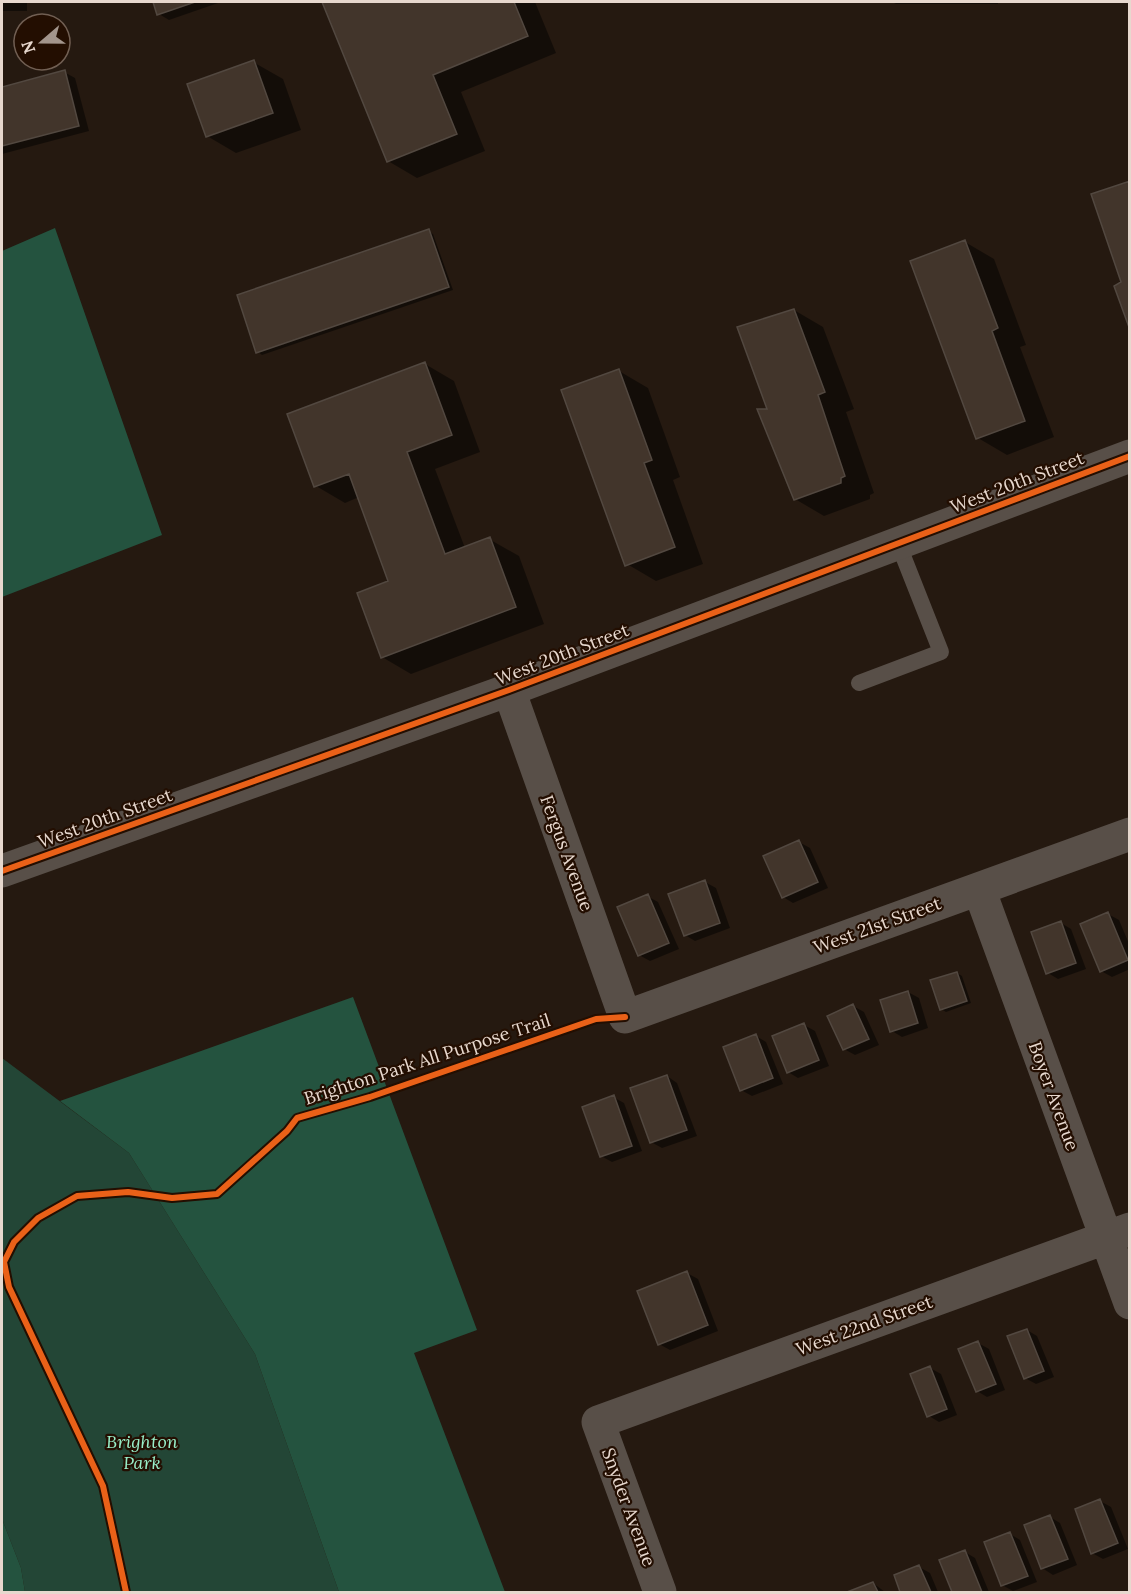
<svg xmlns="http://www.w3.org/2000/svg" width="1131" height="1594" viewBox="0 0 1131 1594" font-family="Lora,serif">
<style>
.green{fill:#234636}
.forest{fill:#24533f}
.shadow{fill:#0007}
.building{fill:#42352b;stroke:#524840;stroke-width:1.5}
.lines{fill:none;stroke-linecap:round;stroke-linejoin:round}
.service{stroke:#584f48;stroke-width:16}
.minor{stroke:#584f48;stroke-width:33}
.cycleway-casing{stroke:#230e01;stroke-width:10}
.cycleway{stroke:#ea6118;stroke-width:6}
.labels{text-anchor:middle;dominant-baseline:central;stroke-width:4.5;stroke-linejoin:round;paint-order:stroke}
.street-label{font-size:18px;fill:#e7d8ce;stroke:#230e01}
.park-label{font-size:18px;font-style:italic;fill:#98efc9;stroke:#230e01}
</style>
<rect width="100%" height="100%" fill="#251910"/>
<path class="green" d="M2,1058L129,1153L255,1354L339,1592H25L21,1568L2,1519Z"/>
<path class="forest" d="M55,228L162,535L2,597V251Z
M353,997L477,1330L414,1353L505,1592H339L255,1354L129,1153L60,1101Z
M2,1519L21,1568L25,1592H2Z"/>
<path class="shadow" d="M2,2H27V11H2Z
M154,2H221L169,20L159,14Z
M323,2H535L556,53L461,92L485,151L417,178L388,161Z
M892,2H998V4H896Z
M253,62L283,79L301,130L236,153L207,136Z
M64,72L75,78L89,131L2,154V89Z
M428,231L433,234L453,290L262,355L258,352Z
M965,242L994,259L1026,345L1020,347L1054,437L1007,455L978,438Z
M794,310L823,327L854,409L846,412L874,493L870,495V499L824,516L795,499L769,411Z
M425,364L454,381L480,452L435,469L465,548L489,539L519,556L544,624L411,674L382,657L390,582L359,497L345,503L316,486Z
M619,371L648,388L680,477L673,480L703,564L656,581L627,564Z
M799,842L810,848L828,888L793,903L783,897Z
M705,882L716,888L730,928L695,941L685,935Z
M647,896L658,902L679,949L650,961L639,955Z
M1108,914L1119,920L1130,946V969L1112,977L1101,971Z
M1061,923L1071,929L1086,969L1058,979L1048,973Z
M957,973L962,976L971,1003L946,1012L941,1009Z
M908,992L919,998L928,1028L902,1037L892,1031Z
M853,1006L864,1012L879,1045L855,1055L844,1049Z
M804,1025L815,1031L829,1066L798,1078L788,1072Z
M756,1036L766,1042L783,1084L752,1096L741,1090Z
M667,1076L677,1083L697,1136L662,1148L651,1142Z
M613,1097L624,1103L642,1151L612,1162L601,1156Z
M687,1273L698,1279L718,1331L670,1350L659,1344Z
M1027,1330L1037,1336L1054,1377L1036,1384L1025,1378Z
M978,1343L989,1349L1005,1390L987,1397L977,1391Z
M930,1368L941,1374L957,1415L939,1422L929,1416Z
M1100,1501L1111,1507L1128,1549L1103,1559L1092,1553Z
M1050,1517L1060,1523L1077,1565L1053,1575L1042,1568Z
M1010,1534L1020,1540L1037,1582L1013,1591L1002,1585Z
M965,1552L975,1558L989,1592H953L941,1561Z
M919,1567L930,1573L938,1592H902L896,1576Z
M873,1583L885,1592H849Z"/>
<path class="building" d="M153,2H195L157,15Z
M322,2H514L528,36L433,75L457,134L387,162Z
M254,60L273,113L206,137L187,84Z
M65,70L79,126L2,146V87Z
M1130,181V330L1114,286L1121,282L1091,194Z
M429,229L449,287L256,353L237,295Z
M965,240L998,328L992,331L1025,421L976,439L910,261Z
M794,309L825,392L818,395L845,476L841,478V483L794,500L757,409H767L737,327Z
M425,362L452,435L407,452L445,554L490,537L516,607L381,658L357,593L388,581L349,474L314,487L287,414Z
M619,369L652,460L644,463L675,547L625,566L561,390Z
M799,840L818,882L782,898L763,856Z
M705,880L720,923L684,936L668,894Z
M648,894L669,943L638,956L617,907Z
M1108,912L1128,960L1100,972L1080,924Z
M1061,921L1076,963L1046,974L1031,932Z
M957,972L967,1001L940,1010L930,980Z
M908,991L918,1023L890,1032L880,1000Z
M853,1004L869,1039L843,1050L827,1016Z
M804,1023L819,1060L787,1073L772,1036Z
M756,1034L773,1078L740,1091L723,1047Z
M667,1075L687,1130L650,1143L630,1088Z
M614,1095L632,1146L600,1157L582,1107Z
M687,1271L708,1325L658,1345L637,1291Z
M1027,1329L1044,1371L1024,1379L1007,1336Z
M978,1341L996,1384L976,1392L958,1349Z
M930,1366L947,1409L927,1417L910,1374Z
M1100,1499L1118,1543L1091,1554L1075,1509Z
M1050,1515L1068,1559L1041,1569L1024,1525Z
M1010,1532L1028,1576L1001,1586L984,1542Z
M965,1550L982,1592H952L939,1560Z
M919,1565L931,1592H900L894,1575Z
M873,1582L878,1592H847Z"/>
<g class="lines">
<path class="service" d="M859,683L941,652L898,543"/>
<path class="minor" d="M509,690L625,1017L1130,834
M2,871L509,690L1130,456
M979,889L1130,1303
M660,1592L598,1422L1130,1229"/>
<defs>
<path id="cycleway" d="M2,871L509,690L1130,456
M126,1592L103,1486L9,1287L4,1262L14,1242L38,1218L77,1196L128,1192L172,1198L217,1194L287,1131L297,1118L370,1097L596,1019L625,1017"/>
</defs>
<use href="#cycleway" class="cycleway-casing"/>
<use href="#cycleway" class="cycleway"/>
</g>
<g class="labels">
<g class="street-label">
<text transform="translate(1017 482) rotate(-21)">West 20th Street</text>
<text transform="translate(562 654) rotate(-21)">West 20th Street</text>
<text transform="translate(105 818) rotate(-20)">West 20th Street</text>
<text transform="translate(567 853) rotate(70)">Fergus Avenue</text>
<text transform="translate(877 925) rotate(-20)">West 21st Street</text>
<text transform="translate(427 1059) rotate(-18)">Brighton Park All Purpose Trail</text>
<text transform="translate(1054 1096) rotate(70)">Boyer Avenue</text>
<text transform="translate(864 1325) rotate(-20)">West 22nd Street</text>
<text transform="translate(629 1507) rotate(70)">Snyder Avenue</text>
</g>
<g class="park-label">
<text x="142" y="1441">Brighton<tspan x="142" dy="21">Park</tspan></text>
</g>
</g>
<rect width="1131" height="1594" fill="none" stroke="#e7d8ce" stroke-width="6"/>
<g transform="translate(42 42) rotate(250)"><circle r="28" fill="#230e01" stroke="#715f53" stroke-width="1.5"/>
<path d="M0-4.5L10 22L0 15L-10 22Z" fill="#a3958c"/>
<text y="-9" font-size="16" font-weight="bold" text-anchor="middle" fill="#e7d8ce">N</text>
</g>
</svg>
